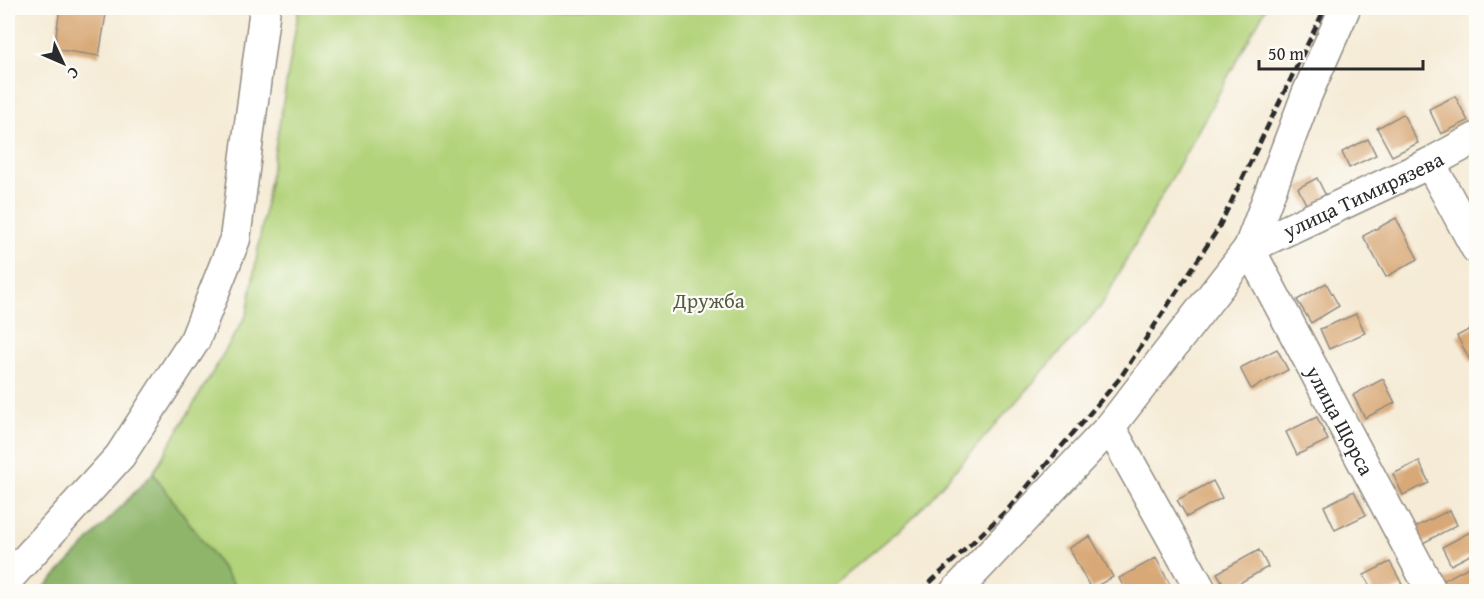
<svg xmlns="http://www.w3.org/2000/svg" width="1484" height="599" viewBox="0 0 1484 599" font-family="'Gentium Book Plus',serif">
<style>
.green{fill:#b3d37a;stroke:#6f7f52;stroke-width:1.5}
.forest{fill:#8eb56a;stroke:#5c704a;stroke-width:1.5}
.building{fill:#d8a876}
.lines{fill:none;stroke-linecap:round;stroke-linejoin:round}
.minor-casing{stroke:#908b80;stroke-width:33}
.minor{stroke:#fff;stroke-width:30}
.rail{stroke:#2b2b2b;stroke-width:4.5;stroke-dasharray:9 4.5;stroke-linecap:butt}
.labels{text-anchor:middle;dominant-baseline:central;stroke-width:4.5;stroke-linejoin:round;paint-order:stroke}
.street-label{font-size:21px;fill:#2b2b2b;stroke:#fdfcf7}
.park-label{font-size:21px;fill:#545d43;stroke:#fdfcf7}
</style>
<rect width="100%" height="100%" fill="#fdfcf7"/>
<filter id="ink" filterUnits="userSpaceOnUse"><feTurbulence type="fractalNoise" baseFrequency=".0167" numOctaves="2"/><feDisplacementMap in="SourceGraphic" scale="12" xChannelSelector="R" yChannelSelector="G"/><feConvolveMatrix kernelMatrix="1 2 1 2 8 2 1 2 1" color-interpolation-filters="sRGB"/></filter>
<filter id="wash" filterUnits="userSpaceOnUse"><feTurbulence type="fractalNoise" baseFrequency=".008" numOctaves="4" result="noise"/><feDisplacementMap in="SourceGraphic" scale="24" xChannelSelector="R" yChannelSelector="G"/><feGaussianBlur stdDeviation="1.35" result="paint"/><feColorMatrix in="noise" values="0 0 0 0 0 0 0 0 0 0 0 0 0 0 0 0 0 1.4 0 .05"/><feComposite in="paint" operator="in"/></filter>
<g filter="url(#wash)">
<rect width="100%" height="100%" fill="#f5ebd6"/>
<path class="green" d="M299,8H1266L1101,306L910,521L826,591H239L153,473L247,314Z"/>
<path class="forest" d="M153,473L239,591H41Z"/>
<g id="blocks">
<path class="building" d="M60,8H107L99,56L54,49Z
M1455,96L1468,121L1441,134L1429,109Z
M1403,114L1418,143L1392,156L1377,128Z
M1368,139L1376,155L1349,168L1342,152Z
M1317,178L1328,200L1309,210L1298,188Z
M1396,218L1418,259L1386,277L1363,236Z
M1326,283L1339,306L1311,323L1297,300Z
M1356,314L1365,333L1329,349L1320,329Z
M1476,326V359L1471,362L1457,336Z
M1277,349L1288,370L1251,389L1240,368Z
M1383,379L1395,403L1365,418L1353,395Z
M1317,417L1328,440L1297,455L1286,432Z
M1419,461L1429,483L1403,495L1393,474Z
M1213,481L1222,498L1187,517L1177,500Z
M1354,491L1366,515L1335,530L1324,506Z
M1450,510L1457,525L1423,543L1415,527Z
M1472,531L1476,539V552L1451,565L1442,547Z
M1090,536L1113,577L1091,589L1069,548Z
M1259,550L1268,567L1227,590L1217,573Z
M1156,558L1174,592H1126L1119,578Z
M1390,562L1403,586L1392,592H1373L1364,575Z
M1476,563V583L1460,592H1448L1442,581Z"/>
</g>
</g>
<g filter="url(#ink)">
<use href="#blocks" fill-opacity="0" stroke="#908b80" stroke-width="1.5"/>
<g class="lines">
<defs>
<g id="minor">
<path d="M1430,163L1476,248"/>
<path id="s1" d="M1249,248L1432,592"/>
<path id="s2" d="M1249,248L1430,163L1476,138"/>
<path d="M1110,427L1202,592"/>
<path d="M8,579L120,456L195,340L235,239L265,8"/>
<path d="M955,592L1110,427L1249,248L1307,94L1345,8"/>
</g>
</defs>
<use href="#minor" class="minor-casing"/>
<use href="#minor" class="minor"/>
<path class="rail" d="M920,592L1009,508L1120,378L1218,229L1325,8"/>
</g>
</g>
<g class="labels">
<g class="street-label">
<text stroke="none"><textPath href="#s2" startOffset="126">улица Тимирязева</textPath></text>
<text stroke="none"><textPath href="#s1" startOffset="195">улица Щорса</textPath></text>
</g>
<g class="park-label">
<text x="709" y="300">Дружба</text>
</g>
</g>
<rect width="1484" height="599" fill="none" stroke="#fdfcf7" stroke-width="30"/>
<g transform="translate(63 63) rotate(134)" stroke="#fdfcf7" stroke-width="4.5" paint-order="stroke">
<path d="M0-4.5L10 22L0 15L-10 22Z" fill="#2b2b2b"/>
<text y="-9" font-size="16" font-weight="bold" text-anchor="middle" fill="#2b2b2b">С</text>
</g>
<path d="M1259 60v9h164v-9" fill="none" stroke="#2b2b2b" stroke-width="3"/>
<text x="1268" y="60" font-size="18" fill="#2b2b2b" stroke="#fdfcf7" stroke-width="4.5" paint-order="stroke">50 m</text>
</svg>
